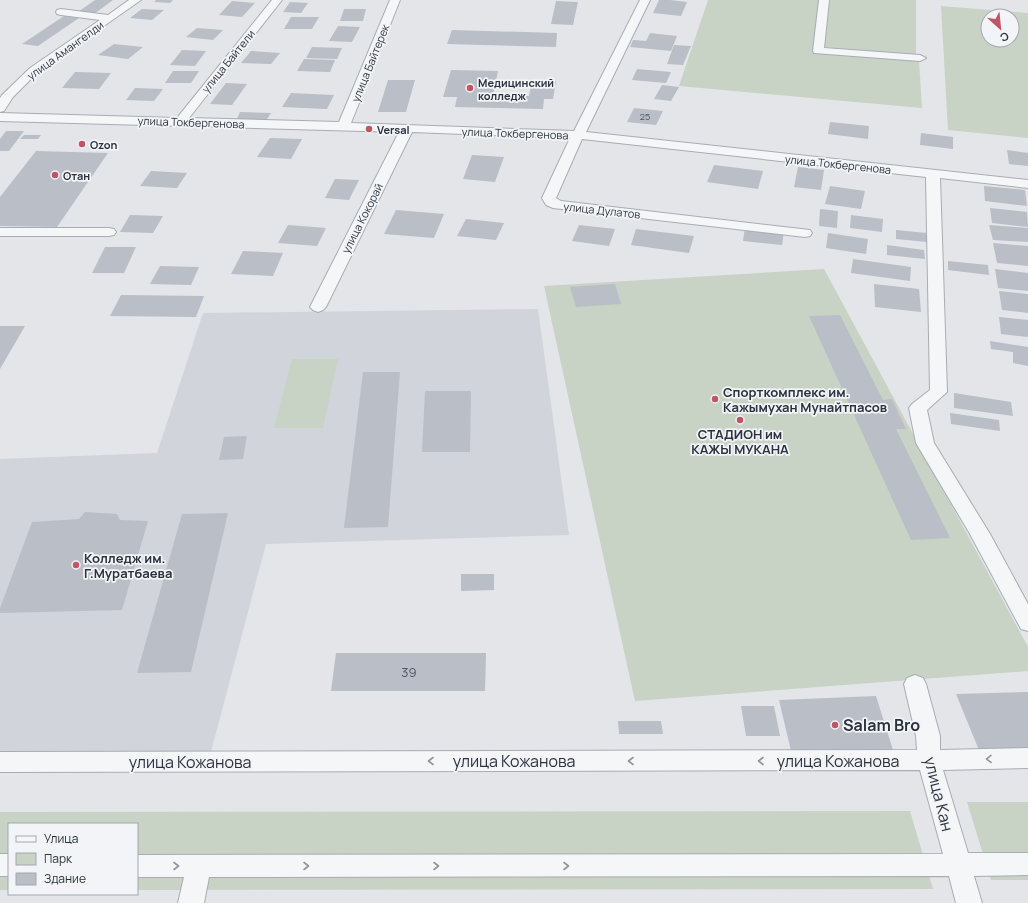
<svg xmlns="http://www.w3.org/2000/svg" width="1028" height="903" viewBox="0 0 1028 903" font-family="Manrope,sans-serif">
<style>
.built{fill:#d1d4db}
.green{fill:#c8d2c5;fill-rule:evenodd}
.building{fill:#babec6}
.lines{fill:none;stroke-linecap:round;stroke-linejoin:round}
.minor-casing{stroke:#a8acb3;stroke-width:2}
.minor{fill:#f5f6f8;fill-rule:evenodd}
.oneway{stroke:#90949c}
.poi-dot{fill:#c15565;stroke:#f2f4f7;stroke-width:1.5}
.labels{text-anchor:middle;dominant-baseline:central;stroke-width:3.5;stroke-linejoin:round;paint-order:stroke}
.far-number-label{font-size:9px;fill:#505662}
.far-street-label{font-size:11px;fill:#2c3340;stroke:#f2f4f7}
.far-poi-label{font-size:11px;font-weight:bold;fill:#2c3340;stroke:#f2f4f7;text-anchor:start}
.poi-label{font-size:13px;font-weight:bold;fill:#2c3340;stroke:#f2f4f7;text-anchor:start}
.near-number-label{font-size:13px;fill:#505662}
.near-poi-label{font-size:16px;font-weight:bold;fill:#2c3340;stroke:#f2f4f7;text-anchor:start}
.near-street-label{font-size:16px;fill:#2c3340;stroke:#f2f4f7}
</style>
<rect width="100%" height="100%" fill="#e3e5e9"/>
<path class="built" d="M538,309L569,535L266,544L208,763H0V459L157,453L203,313Z"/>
<path class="green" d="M708,0H820L813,52L919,61L922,108L679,86Z
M830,0H916V55L823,47Z
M941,6L1028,13V138L948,130ZM988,16H1012V40H988Z
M824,269L1028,647V671L635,701L544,286Z
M292,359H338L323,428H274Z
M967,802H1028V880H991Z
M910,811L933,889L137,890V824H9V890H0V812Z"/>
<path class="building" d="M95,0H113L94,14L78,12Z
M156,0H173L170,3L154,2Z
M659,0H670L687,2L681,16L653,13Z
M232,1L255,3L242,17L219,15Z
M556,1L578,2L573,25L551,24Z
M290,2L308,3L301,13L283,12Z
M142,9L164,10L152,20L130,18Z
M344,9H366L363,21H340Z
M64,16L79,18L38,46L22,44Z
M291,17H319L312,29H284Z
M338,26L360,27L352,42L329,41Z
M197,28L223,30L213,40L186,37Z
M452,30L557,33L556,47L447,44Z
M650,33L677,36L671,51L630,47L633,40L646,41Z
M114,44L143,47L128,59L98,55Z
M674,45L691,46L683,65L667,64Z
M312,47L342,48L337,59L306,58Z
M182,50L206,51L195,66L170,65Z
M251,51L280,53L271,64L241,63Z
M304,59L335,60L330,72L297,71Z
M637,69L671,72L666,83L632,80Z
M451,70L498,71L493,95L529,96L532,80L556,81L553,99H544L543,109L455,107L457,97H443Z
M173,71H199L191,83H165Z
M75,72L111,73L99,89L62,88Z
M388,80H415L406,112H378Z
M226,83L247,84L232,105L210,104Z
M662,85L679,87L671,101L654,99Z
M135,88L163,89L154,101L126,100Z
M291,93L334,95L327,109L282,107Z
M634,108L663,111L656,125L627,122Z
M240,112L271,113L267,119H237Z
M830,122L869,126L868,139L828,134Z
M6,131H24L9,151H0V139Z
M921,133L953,137V149L920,145Z
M24,135H41L38,139H20Z
M270,138L302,139L291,159L257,157Z
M1007,150L1028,153V166L1009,164Z
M36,151L108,153L57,227L0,226V197Z
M472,155L504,157L495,182L463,179Z
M714,165L763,171L758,189L707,182Z
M798,167L824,170L821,190L794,187Z
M151,171L187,173L177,188L140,186Z
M335,179L359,180L349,200L325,198Z
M830,186L865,191L861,209L825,204Z
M984,186L1025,190L1027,206L985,201Z
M990,208L1027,212L1028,227L992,223Z
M820,209L838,211L837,228L819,226Z
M396,210L444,214L434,238L384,234Z
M130,215L163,216L153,233L120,232Z
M851,215L883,219L882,232L850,228Z
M466,219L504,223L496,240L457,236Z
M288,225L326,228L317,246L278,243Z
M579,225L615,229L609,246L572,241Z
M989,225L1028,228V242L993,240Z
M745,227L784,232L782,245L743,241Z
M636,229L694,236L689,253L631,245Z
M896,230L927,233V242L896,239Z
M828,233L868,239L866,254L826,248Z
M993,243L1028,246V266L997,263Z
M887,245L924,250L925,259L887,255Z
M105,247H136L124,273H92Z
M243,251L283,253L273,276L231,274Z
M853,259L911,267L910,281L851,273Z
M948,261L988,265L989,275L948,270Z
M160,266L199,267L191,285L150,284Z
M995,269L1028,273V291L998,288Z
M615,284L621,304L576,307L570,287Z
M874,284L919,289L921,312L875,307Z
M999,291L1028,294V313L1002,310Z
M121,295L204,296L196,317L110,316Z
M840,315L883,400L892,399L906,429H896L950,538L911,540L809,316Z
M999,317L1028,320V337L1001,334Z
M0,326H25L0,369Z
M990,341L1028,347V366L1013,363V352L991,349Z
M363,372H400L388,527L344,528Z
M425,391H471L470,452H422Z
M954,393L1011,402L1013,416L954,408Z
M950,413L999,420L1000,431L951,424Z
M247,436L243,459L219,460L224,437Z
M85,512L117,514L120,520L148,521L122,610L0,613V608L32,522L79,519Z
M228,513L191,672L137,673L182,514Z
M461,574H494V590L461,591Z
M336,653H486L485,691H331Z
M1028,692V753L981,755L956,694Z
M876,696L893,750L791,751L779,700Z
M741,706H774L780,736H746Z
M618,721H661L663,734H619Z"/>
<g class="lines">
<defs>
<path id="minor" d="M129,0H141L38,72L13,97L4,111L0,112V98L2,95L30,68L100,20L61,15L57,14L56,12L57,10L61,9L108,15Z
M272,0H282L189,118L339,122L390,0H400L351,123L574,131L640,0H650L586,132L1028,180V188L940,178L947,392L927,410L934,443L990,534L1028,604V631L1021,629L970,534L916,443L909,408L912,404L930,390L926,177L582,139L556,198L561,201L810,230L812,233L810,236L805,237L553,208L546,205L542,198L570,138L412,132L326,307L323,310L318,312L313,310L310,307L399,132L0,121V113L177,118Z
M819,0H829L824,48L920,55L926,58L920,61L814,53L813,51Z
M0,228H109L114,229L116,232L114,235L109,236H0Z
M915,675L923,678L926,684L940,736V750L1028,748V768L943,770L968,853H1028V875L974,876L982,903H956L949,876L209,877L204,903H178L184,877H137V855L943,854L920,770L0,772V752L917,750L916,736L904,684L907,678Z
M0,854H9V876H0Z"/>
</defs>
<use href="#minor" class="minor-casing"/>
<use href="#minor" class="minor"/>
</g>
<defs><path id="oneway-chevron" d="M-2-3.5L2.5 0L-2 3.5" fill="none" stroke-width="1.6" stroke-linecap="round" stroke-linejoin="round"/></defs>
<g class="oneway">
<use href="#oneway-chevron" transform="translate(989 759) rotate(179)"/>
<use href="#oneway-chevron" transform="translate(431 761) rotate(180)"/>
<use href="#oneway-chevron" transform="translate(631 761) rotate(180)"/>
<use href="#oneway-chevron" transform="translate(761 761) rotate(180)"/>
<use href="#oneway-chevron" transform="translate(176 866)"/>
<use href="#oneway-chevron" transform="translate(306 866)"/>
<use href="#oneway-chevron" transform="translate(436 866)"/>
<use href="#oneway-chevron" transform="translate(566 866)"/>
</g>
<g class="poi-dot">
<circle cx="470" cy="88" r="4"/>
<circle cx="369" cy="129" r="4"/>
<circle cx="82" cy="144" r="4"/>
<circle cx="55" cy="175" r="4"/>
<circle cx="715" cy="399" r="4"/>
<circle cx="740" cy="420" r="4"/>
<circle cx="76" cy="565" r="4"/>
<circle cx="835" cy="725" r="4"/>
</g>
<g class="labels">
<g class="far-number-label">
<text x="645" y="116">25</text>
</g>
<g class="far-street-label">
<text transform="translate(65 50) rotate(-36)">улица Амангелди</text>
<text transform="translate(228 61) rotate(-51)">улица Байтели</text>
<text transform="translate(370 63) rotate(-68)">улица Байтерек</text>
<text transform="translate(191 122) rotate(2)">улица Токбергенова</text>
<text transform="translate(515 133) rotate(2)">улица Токбергенова</text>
<text transform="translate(838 164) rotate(6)">улица Токбергенова</text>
<text transform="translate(602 210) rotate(6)">улица Дулатов</text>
<text transform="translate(362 218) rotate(-63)">улица Кокорай</text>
</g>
<g class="far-poi-label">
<text x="478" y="82">Медицинский<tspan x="478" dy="13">колледж</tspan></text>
<text x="377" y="129">Versal</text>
<text x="90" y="144">Ozon</text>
<text x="63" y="175">Отан</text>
</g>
<g class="poi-label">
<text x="723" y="392">Спорткомплекс им.<tspan x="723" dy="15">Кажымухан Мунайтпасов</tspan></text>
<text x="740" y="434" text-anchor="middle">СТАДИОН им<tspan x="740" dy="15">КАЖЫ МУКАНА</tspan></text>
<text x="84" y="558">Колледж им.<tspan x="84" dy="15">Г.Муратбаева</tspan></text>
</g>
<g class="near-number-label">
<text x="409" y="672">39</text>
</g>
<g class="near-poi-label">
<text x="843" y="725">Salam Bro</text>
</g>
<g class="near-street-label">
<text x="514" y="761">улица Кожанова</text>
<text x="838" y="761">улица Кожанова</text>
<text x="190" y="762">улица Кожанова</text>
<text transform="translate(939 794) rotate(76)">улица Кан</text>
</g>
</g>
<rect x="8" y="823" width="130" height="72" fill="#f2f4f7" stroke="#a3a7ae"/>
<rect x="16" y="836" width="20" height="6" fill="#f5f6f8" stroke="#a3a7ae"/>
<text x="44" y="843" font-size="12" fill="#2c3340">Улица</text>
<rect x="16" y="853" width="20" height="12" fill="#c8d2c5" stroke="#a3a7ae"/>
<text x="44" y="863" font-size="12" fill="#2c3340">Парк</text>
<rect x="16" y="873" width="20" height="12" fill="#babec6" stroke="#a3a7ae"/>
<text x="44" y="883" font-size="12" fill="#2c3340">Здание</text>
<g transform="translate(1000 28) rotate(153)"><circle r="19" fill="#f2f4f7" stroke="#a3a7ae"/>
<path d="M0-3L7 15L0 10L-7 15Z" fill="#c15565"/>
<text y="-6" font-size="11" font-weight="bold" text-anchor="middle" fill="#2c3340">С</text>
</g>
</svg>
